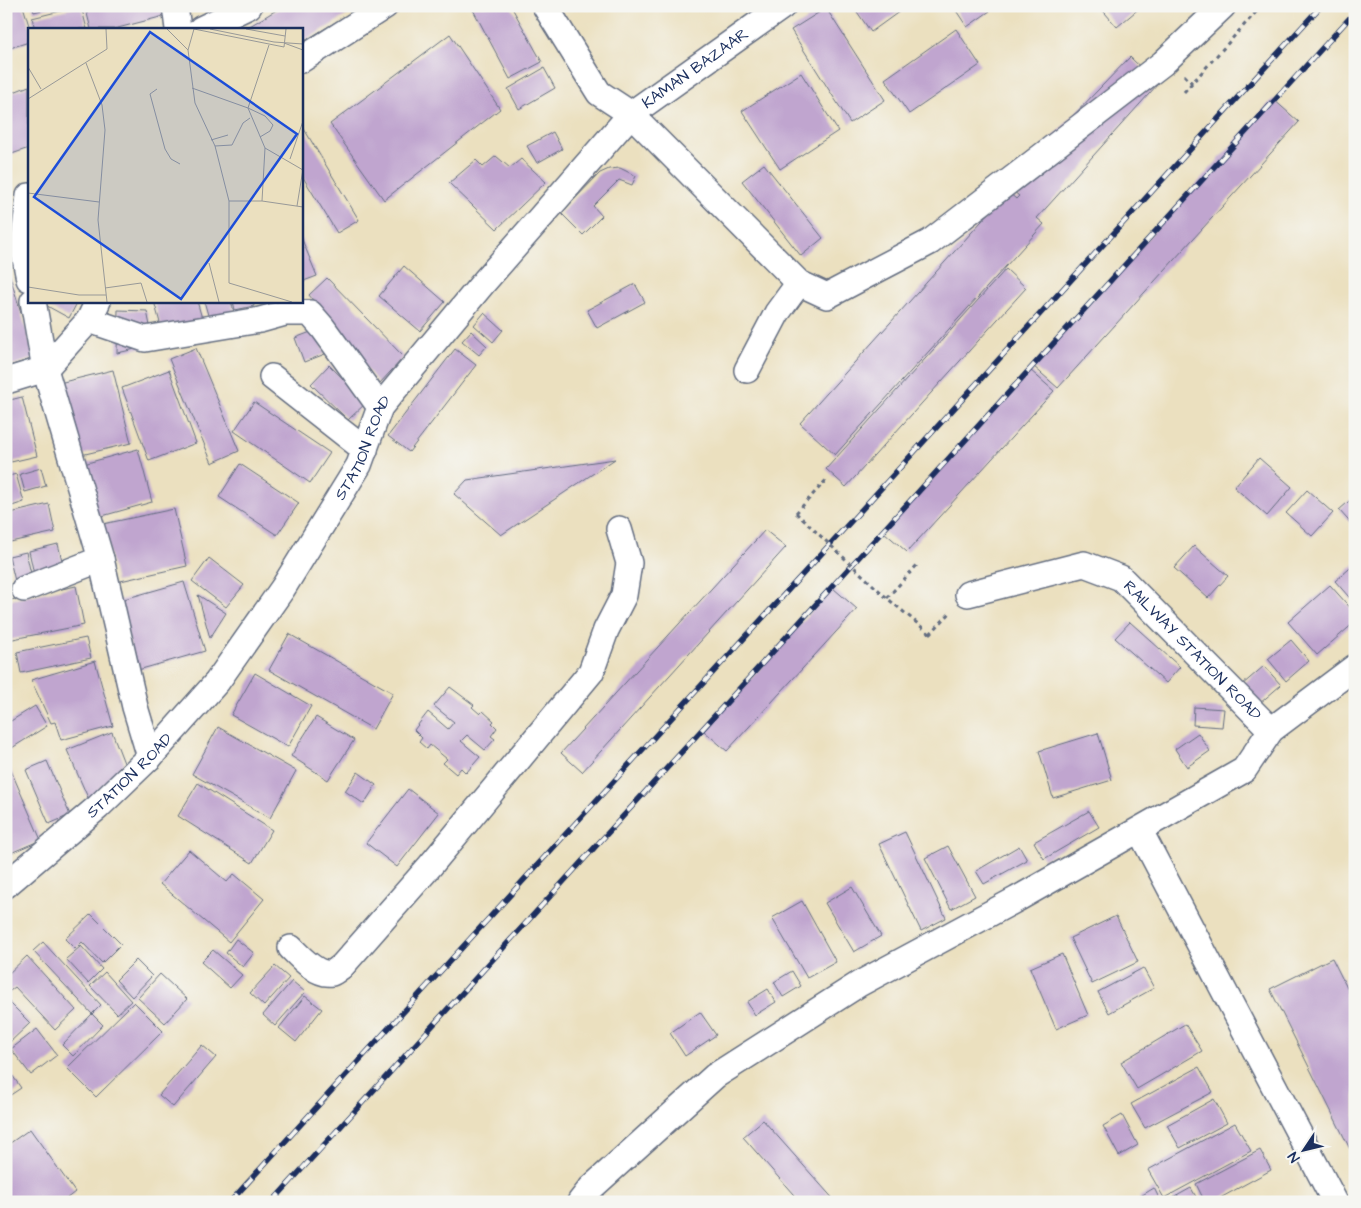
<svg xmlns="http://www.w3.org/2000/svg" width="1361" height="1208" viewBox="0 0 1361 1208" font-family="'Architects Daughter',sans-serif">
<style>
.building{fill:#c0a5cf}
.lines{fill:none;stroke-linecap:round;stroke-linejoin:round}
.minor-casing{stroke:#646d80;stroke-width:28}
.path{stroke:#646d80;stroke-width:3;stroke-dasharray:4 4;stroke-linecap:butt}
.minor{stroke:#fff;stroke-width:25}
.rail-casing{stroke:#1b2f5e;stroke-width:5.5}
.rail{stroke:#f6f6f2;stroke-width:4;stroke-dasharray:11;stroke-linecap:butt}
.path-bridge{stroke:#646d80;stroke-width:3;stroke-dasharray:4 4;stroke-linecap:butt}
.labels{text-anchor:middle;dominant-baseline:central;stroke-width:4;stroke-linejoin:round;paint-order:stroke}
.street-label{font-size:16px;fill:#1b2f5e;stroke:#f6f6f2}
.inset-road{fill:none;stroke:#989998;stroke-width:1}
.view{fill:#1d4ed8;fill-opacity:0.15;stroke:#1d4ed8;stroke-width:2.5}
.inset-edge{fill:none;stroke:#1b2f5e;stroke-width:2.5}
</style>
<rect width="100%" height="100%" fill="#f6f6f2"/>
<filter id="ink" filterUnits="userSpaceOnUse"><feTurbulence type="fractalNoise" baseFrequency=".02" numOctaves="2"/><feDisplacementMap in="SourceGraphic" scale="10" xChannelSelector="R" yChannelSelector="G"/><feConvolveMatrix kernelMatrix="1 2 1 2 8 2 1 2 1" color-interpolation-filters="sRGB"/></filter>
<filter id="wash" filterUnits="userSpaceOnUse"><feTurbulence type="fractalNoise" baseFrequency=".0096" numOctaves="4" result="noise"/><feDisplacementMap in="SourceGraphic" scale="20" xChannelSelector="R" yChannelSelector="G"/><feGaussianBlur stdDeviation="1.12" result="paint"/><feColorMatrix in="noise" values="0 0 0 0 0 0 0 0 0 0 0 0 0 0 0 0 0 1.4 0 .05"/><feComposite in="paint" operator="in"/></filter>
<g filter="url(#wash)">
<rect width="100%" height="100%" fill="#ebe0bf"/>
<g id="blocks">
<path class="building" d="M6,6H23L30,29L29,42L7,49Z
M32,6H53V7L34,12Z
M81,6L87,29H35L32,18Z
M85,6H162L164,16L114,29H91Z
M283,6H362L301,43V29H245Z
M471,6H511L542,62L510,79Z
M853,6H907L871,32Z
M953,6H997L967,27Z
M1099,6H1142L1117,27Z
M826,8L885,100L850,123L791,30Z
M956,29L980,65L909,114L885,79Z
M450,34L500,109L384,200L330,124Z
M1130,57L1158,84L1037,218L1044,224L835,455L800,423L1008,192L1016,199L1019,196L1006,185Z
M544,68L555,88L519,109L508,89Z
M801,73L838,131L780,169L742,111Z
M29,86V148L6,156V95Z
M1273,99L1299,122L1058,388L1033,366Z
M301,124L359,220L337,233L301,174Z
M553,132L562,149L537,163L527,146Z
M496,156L510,168L521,159L546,182L497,229L449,183L476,160L483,167Z
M764,164L823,238L801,256L742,181Z
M620,168L636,176L632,185L619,180L593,206L602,216L583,235L561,213L600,173L609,169Z
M301,237L317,276L301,282Z
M404,266L445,302L420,331L379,296Z
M7,267L35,358L6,367V268Z
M1006,269L1026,288L846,487L826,469Z
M327,278L404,357L379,384L309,295Z
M635,284L645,302L597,328L587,310Z
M38,301H78L69,318Z
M154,301H197L205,329L165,341Z
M204,301H231L235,315L210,322Z
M233,301H253L254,306L235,310Z
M118,310L147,311L154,345L117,353Z
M484,313L503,330L493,342L474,325Z
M316,330L325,354L304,362L295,338Z
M471,331L487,346L479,355L462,341Z
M196,348L239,451L212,463L169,359Z
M455,349L476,365L409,452L388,436Z
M329,365L367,402L348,420L311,384Z
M113,370L131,443L77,456L59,383Z
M169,370L196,443L149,461L122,388Z
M1030,370L1054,391L907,552L884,532Z
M22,397L37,456L11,462L6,444V401Z
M254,402L330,453L310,483L234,431Z
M138,449L152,502L95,518L80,465Z
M1259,458L1292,487L1267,516L1234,487Z
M615,459L501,535L454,494L467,480Z
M240,464L299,503L277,535L219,497Z
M41,468L46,486L25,492L20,474Z
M16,474L24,502L6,508V477Z
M1307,490L1333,513L1312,536L1286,513Z
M1355,496V528L1339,510Z
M49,504L55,532L6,543V514Z
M174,509L187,566L116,582L103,524Z
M765,530L786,547L582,772L561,753Z
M58,544L65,573L35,579L29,551Z
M1194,546L1228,576L1208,598L1174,568Z
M26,552L32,578L15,581L9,556Z
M209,558L244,585L226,607L192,581Z
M1355,564V604L1335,581Z
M6,573L11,590L6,591Z
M184,582L205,651L138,670L117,601Z
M1330,585L1355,613V622L1317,655L1288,622Z
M76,586L84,625L8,640L6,601Z
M833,588L857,609L727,751L704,731Z
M198,595L226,613L210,638Z
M1130,622L1180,667L1166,683L1115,638Z
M289,634L393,693L373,729L269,670Z
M86,638L91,658L21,673L17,652Z
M1291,640L1309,661L1286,681L1268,659Z
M95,661L113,726L61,740L55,722L51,723L31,680Z
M1264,666L1281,685L1259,704L1242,685Z
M255,673L311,706L288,747L231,715Z
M450,687L474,705L472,707L480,714L483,711L494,721L492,723L497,728L491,736L495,739L485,750L467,735L461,741L480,757L466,773L461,768L456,774L443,763L447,759L430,745L427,749L419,742L422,738L414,730L428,712L448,729L454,722L434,706Z
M35,706L47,726L7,751L6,724Z
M1194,707L1224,709L1222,727L1193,725Z
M316,717L354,740L328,780L291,756Z
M218,727L296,771L270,818L192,774Z
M112,732L124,763L89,800L67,750Z
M1098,733L1112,780L1053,798L1039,751Z
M1198,733L1210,751L1187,767L1175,749Z
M6,759L41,840L6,855Z
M47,761L70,815L49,824L26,770Z
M358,772L376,785L364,804L345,791Z
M198,783L272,830L252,863L178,816Z
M408,789L439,813L397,867L366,843Z
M1089,811L1099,827L1044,859L1034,842Z
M905,832L946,918L921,931L879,844Z
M948,846L975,896L951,909L925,858Z
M1019,846L1027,860L984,884L976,871Z
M189,850L227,882L234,874L264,899L229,942L160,884Z
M852,887L881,936L854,952L825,903Z
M802,901L836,962L807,978L772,918Z
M91,914L121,944L102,963L82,942L75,949L65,939Z
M1116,916L1138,962L1092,984L1070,938Z
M236,939L254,953L243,967L226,953Z
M43,942L101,1005L92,1014L103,1025L73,1056L62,1045L92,1014L33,951Z
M81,946L102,969L88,983L66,959Z
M213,950L242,975L230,988L201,962Z
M1062,954L1088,1015L1056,1029L1030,968Z
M27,956L76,1010L55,1030L15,987L6,994V976Z
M1332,958L1355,1004V1147L1350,1149L1270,989Z
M136,960L152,976L132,997L116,980Z
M275,966L289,978L264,1006L250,993Z
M1143,968L1154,988L1109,1013L1098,992Z
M792,971L801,986L783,997L774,982Z
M105,972L131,1001L117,1014L90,986Z
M160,974L187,999L165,1023L138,998Z
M292,981L305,992L275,1026L263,1015Z
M768,989L776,1002L755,1015L747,1002Z
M305,996L322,1009L296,1042L279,1028Z
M6,999L30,1023L6,1046Z
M134,1002L163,1031L96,1097L67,1068Z
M700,1012L716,1035L685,1056L670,1033Z
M1185,1024L1202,1051L1137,1089L1121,1062Z
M37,1029L57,1055L31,1075L11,1049Z
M202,1045L216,1057L173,1107L159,1095Z
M6,1066L21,1088L6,1098Z
M1199,1067L1213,1092L1145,1128L1131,1104Z
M1214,1099L1227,1123L1180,1148L1167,1125Z
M1122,1115L1138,1145L1119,1156L1103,1126Z
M763,1120L836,1202H800L743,1137Z
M1235,1123L1251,1151L1164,1198L1148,1170Z
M30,1129L75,1192L62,1202H6V1146Z
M1260,1150L1271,1170L1213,1202H1205L1196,1184Z
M1154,1188L1161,1202H1142L1139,1197Z
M1191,1188L1199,1202H1175L1173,1198Z"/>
</g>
</g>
<g filter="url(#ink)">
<use href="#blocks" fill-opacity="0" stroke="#646d80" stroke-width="1"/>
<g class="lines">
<defs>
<g id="minor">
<path d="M175,6L178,29"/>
<path d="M545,6L599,93L631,114L799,283L827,296L930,242L1163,63L1223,6"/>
<path d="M201,29L249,6"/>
<path d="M301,60L385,6"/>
<path d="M29,196L23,248L29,279"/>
<path d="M33,301L45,369"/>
<path d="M89,320L145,339L260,320L285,313H310L323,328L380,407"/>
<path d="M45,369L89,320L98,301"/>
<path d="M747,370L777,313L799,283"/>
<path d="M272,377L365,450"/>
<path d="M6,381L45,369L101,559L135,707L150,757"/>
<path d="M24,589L101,559"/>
<path id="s1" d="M968,594L1084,564L1121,578L1271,730"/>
<path d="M1140,831L1335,1202"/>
<path id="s2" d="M6,885L98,807L150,757L217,682L283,588L359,465L380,407L484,282L631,114L783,6"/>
<path d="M291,948C300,957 317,976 332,973C335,972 339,968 342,966L430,866L591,672L606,630L624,595L629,563L619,529"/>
<path d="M580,1202L591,1188L715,1076L859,984L1017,899L1244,770L1271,730L1355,667"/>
</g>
</defs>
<use href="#minor" class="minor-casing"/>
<path class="path" d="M1184,92L1256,12L1249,6
M796,513L828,478
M887,598L918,564
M930,634L952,611"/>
<use href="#minor" class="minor"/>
<defs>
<path id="rail" d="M230,1202L1321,6
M272,1202L1355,12"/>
</defs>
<use href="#rail" class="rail-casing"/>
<use href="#rail" class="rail"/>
<path class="path-bridge" d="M1184,75L1192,83
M796,513L887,598L930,634"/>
</g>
</g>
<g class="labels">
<g class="street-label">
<text stroke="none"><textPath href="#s2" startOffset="1079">KAMAN BAZAAR</textPath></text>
<text stroke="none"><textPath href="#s2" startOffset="570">STATION ROAD</textPath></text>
<text stroke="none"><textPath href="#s1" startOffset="261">RAILWAY STATION ROAD</textPath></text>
<text stroke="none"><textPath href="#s2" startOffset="165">STATION ROAD</textPath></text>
</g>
</g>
<g transform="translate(28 28)">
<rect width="275" height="275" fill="#ebe0bf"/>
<path class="inset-road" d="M139,1L160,22M182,1L246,14L275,16M218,1L257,8M258,1L256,19L166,1L160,22L167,75L187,118L201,173V255L264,274M256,15L275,22M58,35L74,77L77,102L70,192L79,274M0,39L13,61M164,60L220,80L241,17M129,61L122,66L137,121L143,131L152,136M0,71L79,21L78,1M220,80L237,120L275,142M220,80L237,88L245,97L242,103L232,109M183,112L200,107M187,118L204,117L215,95L222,90M262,131L275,93M0,165L71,174M201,173H234L275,179M234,173L237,120M269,178L275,141M181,235L191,274M0,259L51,267H78M77,260L113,255L119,274"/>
<path class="view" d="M122,4L269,106L153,271L6,169Z"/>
<rect width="275" height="275" class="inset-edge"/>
</g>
<rect width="1361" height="1208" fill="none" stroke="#f6f6f2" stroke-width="25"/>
<g transform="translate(1304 1150) rotate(235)" stroke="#f6f6f2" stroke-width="4" paint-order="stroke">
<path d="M0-4L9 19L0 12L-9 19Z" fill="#1b2f5e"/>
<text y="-8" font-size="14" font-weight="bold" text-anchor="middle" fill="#1b2f5e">N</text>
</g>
</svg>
